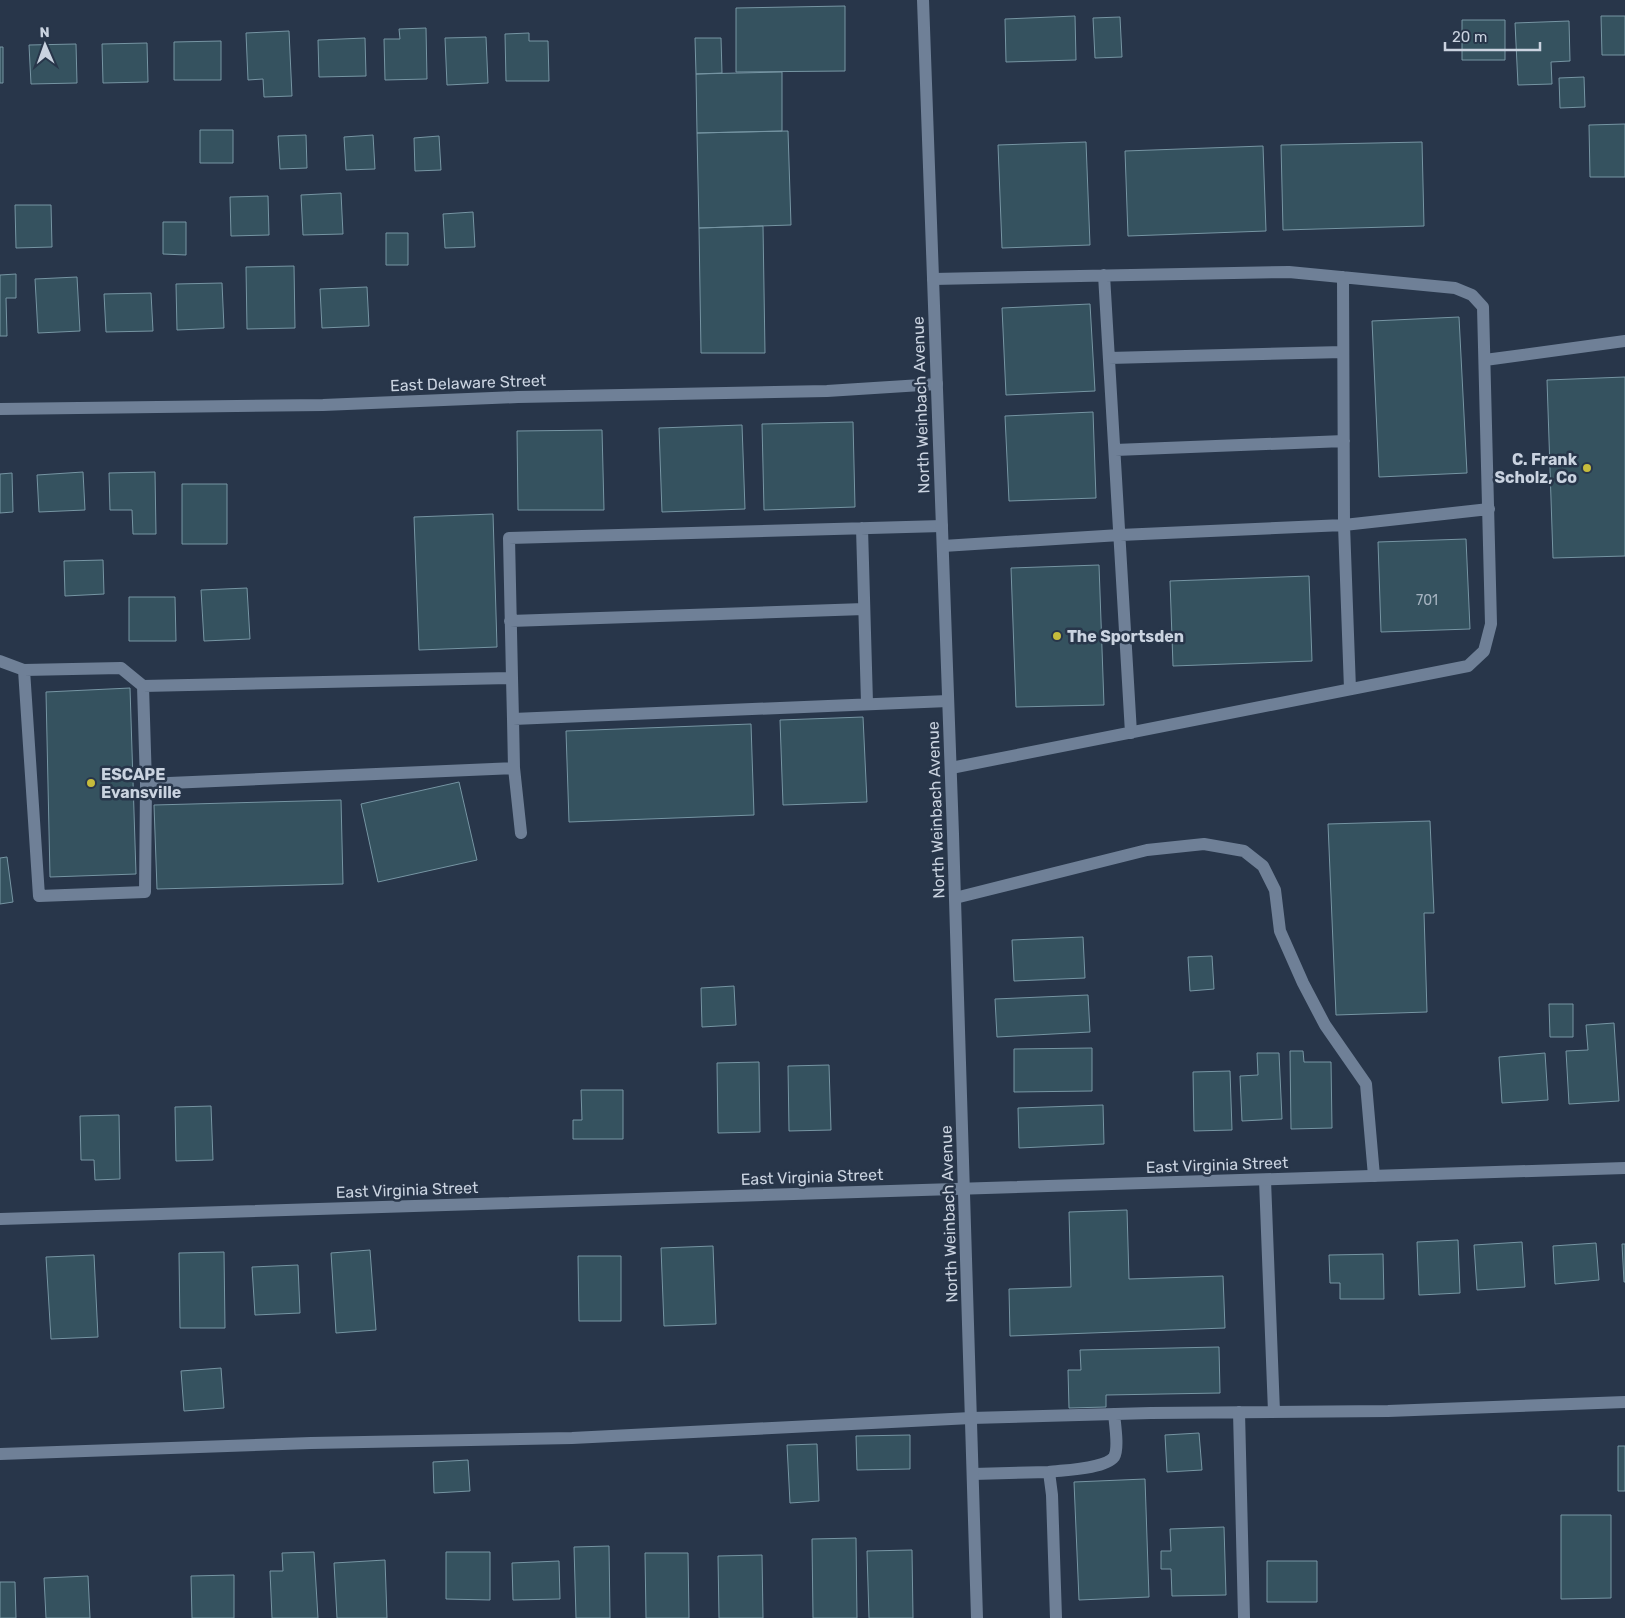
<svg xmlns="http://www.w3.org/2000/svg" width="1625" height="1618" viewBox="0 0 1625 1618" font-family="Rubik,sans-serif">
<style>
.building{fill:#35525f;stroke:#7695a3}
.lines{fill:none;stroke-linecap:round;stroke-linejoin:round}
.service{stroke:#6f8097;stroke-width:12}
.minor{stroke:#6f8097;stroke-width:12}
.secondary{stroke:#6f8097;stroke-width:12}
.poi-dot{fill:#c6bc3c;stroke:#28364a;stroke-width:2}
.labels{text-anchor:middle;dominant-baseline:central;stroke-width:5;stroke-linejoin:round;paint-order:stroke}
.number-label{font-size:14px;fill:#a5b3c0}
.street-label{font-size:16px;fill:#cad3e0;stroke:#28364a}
.poi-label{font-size:16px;font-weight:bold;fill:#cad3e0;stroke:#28364a;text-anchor:start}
</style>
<rect width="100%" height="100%" fill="#28364a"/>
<path class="building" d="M845,6V71L736,72V8Z
M1075,16L1076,60L1006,62L1005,19Z
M1601,16H1625V55H1602Z
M1120,17L1122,57L1095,58L1093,18Z
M1462,20H1505V60H1462Z
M1569,21L1570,61L1551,62L1552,84L1518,85L1515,23Z
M426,28L427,79L385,80L384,39H400L399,29Z
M289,31L292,96L264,97L263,79L248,80L246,33Z
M529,33V41H548L549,81H506L505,34Z
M486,37L488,83L447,85L445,38Z
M365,38L366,76L319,77L318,40Z
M695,38H721L722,73L696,74Z
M221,41V80H174V42Z
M147,43L148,82L103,83L102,44Z
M76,44L77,83L31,84L29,45Z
M0,47H3V83H0Z
M782,72V131L697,133L696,74Z
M1584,77L1585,107L1560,108L1559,78Z
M1625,124V177H1590L1589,125Z
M200,130H233V163H200Z
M788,131L791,225L699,228L697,133Z
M306,135L307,168L280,169L278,136Z
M373,135L375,169L346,170L344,137Z
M439,136L441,170L415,171L414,138Z
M1086,142L1090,245L1002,248L998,145Z
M1422,142L1424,226L1283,230L1281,145Z
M1263,146L1266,231L1128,236L1125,151Z
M341,193L343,234L303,235L301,195Z
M268,196L269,235L231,236L230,197Z
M15,205H51L52,247L16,248Z
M473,212L475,247L445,248L443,214Z
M163,222H186V255L163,254Z
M763,226L765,353H701L699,228Z
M386,233H408V265H386Z
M294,266L295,328L247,329L246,267Z
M16,274V298H6L7,336H0V275Z
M77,277L80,331L38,333L35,279Z
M222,283L224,328L177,330L176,284Z
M367,287L369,326L322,328L320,289Z
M151,293L153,331L106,332L104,294Z
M1090,304L1095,391L1006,395L1002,308Z
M1459,317L1467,473L1379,477L1372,321Z
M1625,377V556L1553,558L1547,380Z
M1093,412L1096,498L1009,501L1005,416Z
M853,422L855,507L764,510L762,424Z
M742,425L745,509L662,512L659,428Z
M602,430L604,510H518L517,431Z
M83,472L85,510L39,512L37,475Z
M155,472L156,534H133L132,510H110L109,473Z
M12,473L13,512L0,513V474Z
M182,484H227V544H182Z
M493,514L497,647L419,650L414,517Z
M1466,539L1470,629L1381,632L1378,542Z
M103,560L104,594L65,596L64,561Z
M1099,565L1104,705L1016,707L1011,568Z
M1309,576L1312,661L1173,666L1170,581Z
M247,588L250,639L204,641L201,590Z
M129,597H175L176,641H129Z
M130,688L136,874L50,877L46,692Z
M863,717L867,802L783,805L780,720Z
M751,724L754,815L569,822L566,731Z
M459,782L477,860L378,882L361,804Z
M341,800L343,884L157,889L154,805Z
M1430,821L1434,913H1424L1427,1012L1336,1015L1328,824Z
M7,857L13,902L0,904V858Z
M1083,937L1085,978L1014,981L1012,940Z
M1212,956L1214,989L1190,991L1188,957Z
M734,986L736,1025L702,1027L701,988Z
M1088,995L1090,1032L997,1037L995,999Z
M1549,1004H1573V1037H1550Z
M1614,1023L1619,1101L1569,1104L1566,1051L1588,1050L1586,1025Z
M1092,1048V1091L1014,1092V1049Z
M1290,1051H1303L1304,1062H1331L1332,1128L1291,1129Z
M1257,1053H1279L1282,1119L1242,1121L1240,1076L1258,1075Z
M1545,1053L1548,1100L1502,1103L1499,1057Z
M759,1062L760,1132L718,1133L717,1063Z
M829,1065L831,1130L789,1131L788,1066Z
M1230,1071L1232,1130L1194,1131L1193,1072Z
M581,1090H623V1139H573V1120H582Z
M1103,1105L1104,1144L1019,1148L1018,1108Z
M211,1106L213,1160L176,1161L175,1107Z
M119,1115L120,1179L95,1180L94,1160H81L80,1116Z
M1127,1210L1129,1279L1223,1276L1225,1328L1010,1336L1009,1289L1071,1287L1069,1212Z
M1458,1240L1460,1293L1419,1295L1417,1242Z
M1522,1242L1525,1287L1477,1290L1474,1245Z
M1596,1243L1599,1280L1555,1284L1553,1246Z
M1622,1244H1625V1282H1624Z
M713,1246L716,1324L664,1326L661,1248Z
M370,1250L376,1330L336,1333L331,1253Z
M224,1252L225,1328H180L179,1253Z
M1383,1254L1384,1299H1340V1283H1330L1329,1255Z
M94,1255L98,1337L51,1339L46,1257Z
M578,1256H621V1321H579Z
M298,1265L300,1313L255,1315L252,1267Z
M1219,1347L1220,1393L1106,1395V1407L1069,1408L1068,1370H1081L1080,1350Z
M221,1368L224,1408L184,1411L181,1371Z
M1199,1433L1202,1470L1167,1472L1165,1435Z
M910,1435V1469L857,1470L856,1436Z
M817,1444L819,1501L790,1503L787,1445Z
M1618,1446H1625V1491H1618Z
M468,1460L470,1491L434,1493L433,1462Z
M1145,1479L1149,1597L1079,1600L1074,1482Z
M1561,1515H1611V1598L1561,1599Z
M1224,1527L1226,1595L1172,1596L1171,1569H1161V1551H1171L1170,1529Z
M856,1538L857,1618H813L812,1539Z
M609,1546L610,1618H576L574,1547Z
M912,1550L913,1618H869L867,1551Z
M314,1552L318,1618H272L270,1571H283L282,1553Z
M446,1552H490V1600L446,1599Z
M645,1553H688L689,1618H646Z
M762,1555L763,1618H719L718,1556Z
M385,1560L387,1618H337L334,1563Z
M559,1561L560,1599L513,1600L512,1563Z
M1267,1561H1317V1602H1267Z
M234,1575V1618H192L191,1576Z
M88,1576L90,1618H46L44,1578Z
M0,1582H15L16,1618H0Z"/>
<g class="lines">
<path class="service" d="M1104,275L1131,733
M1343,277L1344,525L1350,689
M933,279L1289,272L1455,288L1472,295L1483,307L1491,624L1484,651L1468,666L951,768
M1109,358L1343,352
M1485,360L1625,341
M1115,450L1344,441
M862,528L867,703
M943,546L1120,535L1344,525L1489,509
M510,621L864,609
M0,661L24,670L121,668L143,686L512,678L513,719
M24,670L39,896L145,892L146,784
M512,678L509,538L942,526
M143,686L146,784L514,768
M521,833L514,768L513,719L948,701
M955,898L1147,850L1204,844L1244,851L1263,866L1275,890L1280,931L1303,983L1325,1025L1366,1084L1374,1176
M1265,1180L1274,1412
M1239,1412L1244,1618
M0,1454L311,1443L572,1438L971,1418L1151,1413L1388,1411L1625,1402
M1049,1472C1063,1470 1105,1469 1114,1457C1119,1449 1115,1424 1114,1414
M973,1474L1049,1472L1052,1495L1056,1618"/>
<path class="minor" d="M0,409L323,405L518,397L827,391L937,384
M0,1219L1625,1168"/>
<path class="secondary" d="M923,0L953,834L977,1618"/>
</g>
<g class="poi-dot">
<circle cx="1587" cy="468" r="5"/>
<circle cx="1057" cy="636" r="5"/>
<circle cx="91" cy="783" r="5"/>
</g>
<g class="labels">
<g class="number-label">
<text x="1427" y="600">701</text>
</g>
<g class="street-label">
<text transform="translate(468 383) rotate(-2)">East Delaware Street</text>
<text transform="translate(921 405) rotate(-92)">North Weinbach Avenue</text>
<text transform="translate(936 810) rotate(-92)">North Weinbach Avenue</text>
<text transform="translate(1217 1165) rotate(-2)">East Virginia Street</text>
<text transform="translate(812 1177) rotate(-2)">East Virginia Street</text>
<text transform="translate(407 1190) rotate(-2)">East Virginia Street</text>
<text transform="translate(949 1214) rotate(-92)">North Weinbach Avenue</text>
</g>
<g class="poi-label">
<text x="1577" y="459" text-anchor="end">C. Frank<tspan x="1577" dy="18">Scholz, Co</tspan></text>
<text x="1067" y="636">The Sportsden</text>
<text x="101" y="774">ESCAPE<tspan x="101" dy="18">Evansville</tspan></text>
</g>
</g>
<g transform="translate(45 45) rotate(358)" stroke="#28364a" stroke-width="4" paint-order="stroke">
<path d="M0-4L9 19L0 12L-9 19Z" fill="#cad3e0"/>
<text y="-8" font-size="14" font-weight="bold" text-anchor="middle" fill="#cad3e0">N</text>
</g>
<path d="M1445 42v8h95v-8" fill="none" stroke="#cad3e0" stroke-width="2.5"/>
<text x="1452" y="42" font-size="15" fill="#cad3e0" stroke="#28364a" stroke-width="4" paint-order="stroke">20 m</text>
</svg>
